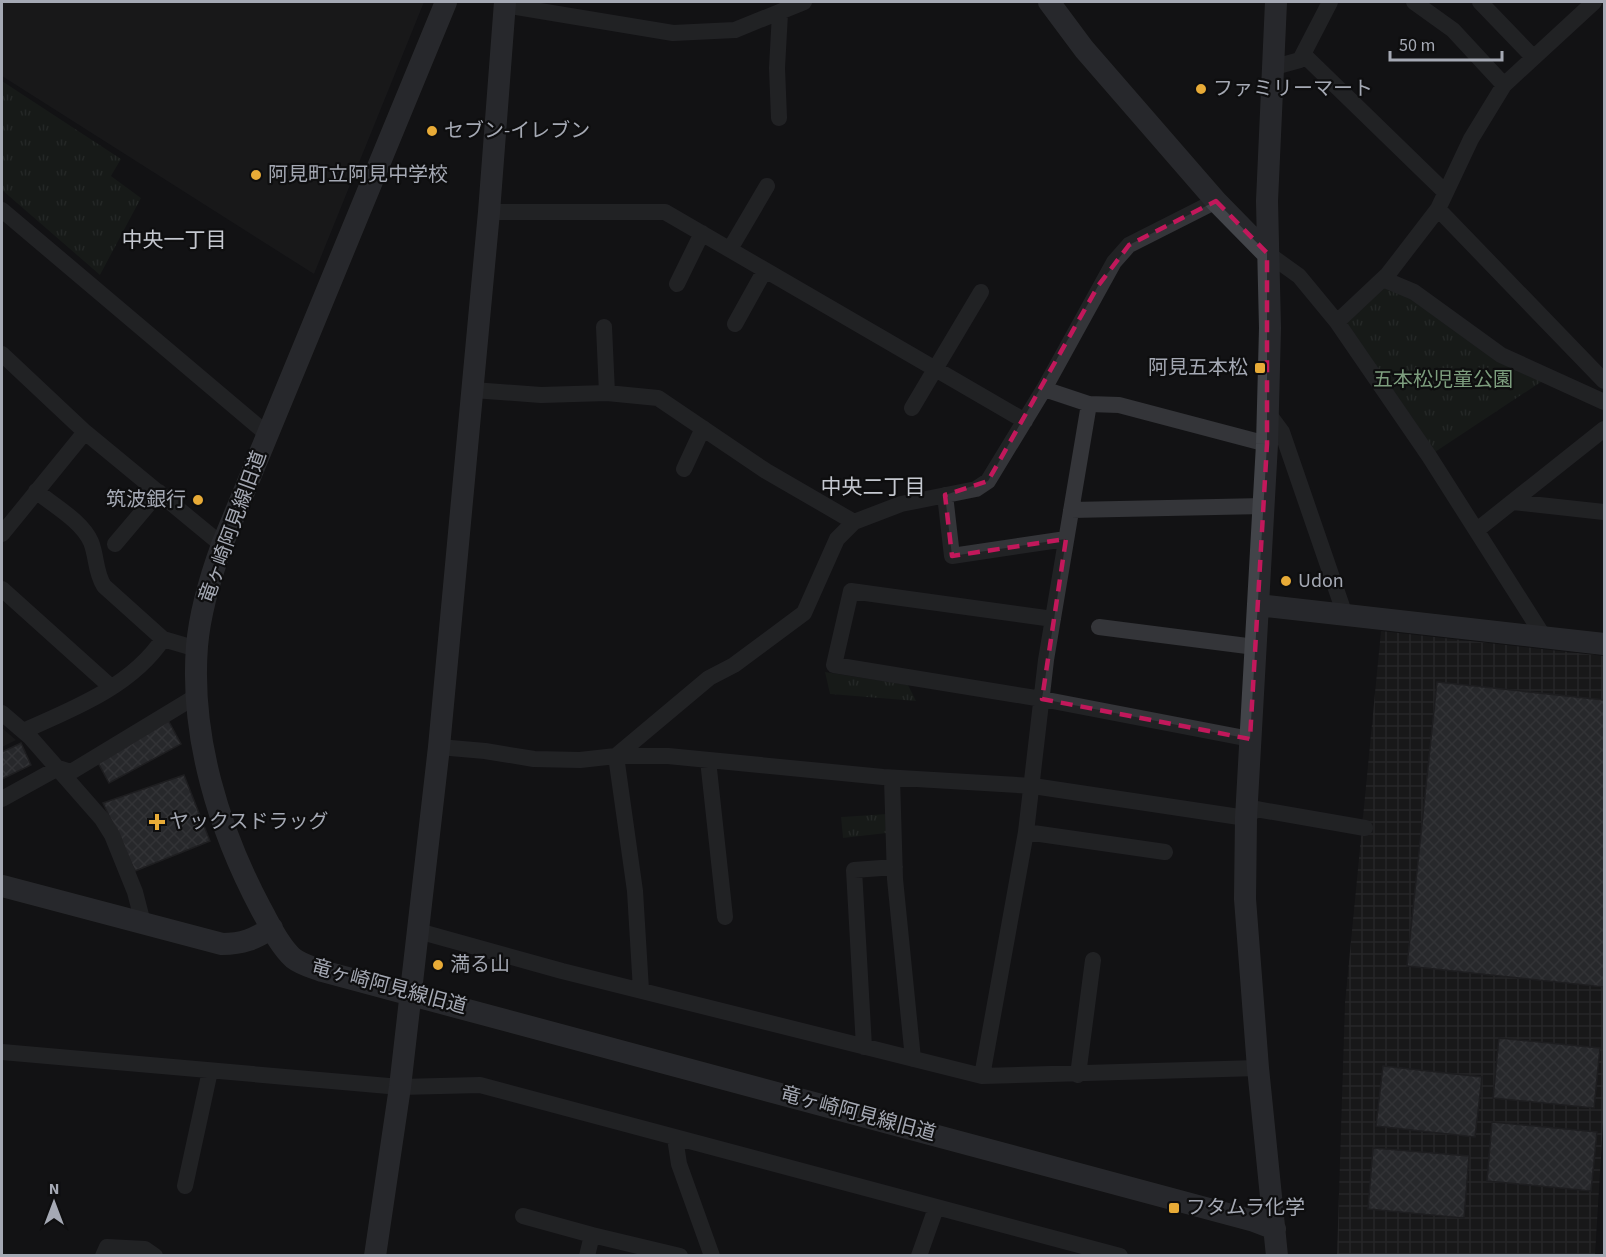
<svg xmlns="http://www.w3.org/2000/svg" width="1606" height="1257" viewBox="0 0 1606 1257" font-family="'Source Sans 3','Noto Sans JP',sans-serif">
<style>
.built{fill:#1f1f21}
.industrial{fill:url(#industrial-grid)}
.park{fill:url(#park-tufts)}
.building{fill:url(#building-cross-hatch);stroke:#2d2d30;stroke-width:1.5}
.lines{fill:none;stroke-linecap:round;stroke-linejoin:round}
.street{stroke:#343539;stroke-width:16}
.secondary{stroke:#424449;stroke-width:22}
.marked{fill:none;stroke:#c2185b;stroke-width:4.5;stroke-dasharray:12 8;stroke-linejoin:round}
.poi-dot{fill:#e8ab37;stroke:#0e0e0f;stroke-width:2}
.labels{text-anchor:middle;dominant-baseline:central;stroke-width:4.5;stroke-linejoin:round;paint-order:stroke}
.poi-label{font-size:20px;fill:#a5a9b4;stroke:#0e0e0f;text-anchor:start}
.park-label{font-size:20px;fill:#7d9e7e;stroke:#0e0e0f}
.street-label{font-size:20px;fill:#a5a9b4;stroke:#0e0e0f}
.neighbourhood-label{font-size:21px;fill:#c5c8d0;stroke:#0e0e0f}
</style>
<defs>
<pattern id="industrial-grid" width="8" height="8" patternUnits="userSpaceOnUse" patternTransform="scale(1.5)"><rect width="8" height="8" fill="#1f1f21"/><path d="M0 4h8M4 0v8" fill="none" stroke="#3d3d3f"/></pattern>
<pattern id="park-tufts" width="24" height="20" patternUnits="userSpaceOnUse" patternTransform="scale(1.5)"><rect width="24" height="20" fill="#1d241e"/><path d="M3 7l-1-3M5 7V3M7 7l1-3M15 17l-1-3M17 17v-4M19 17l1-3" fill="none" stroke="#3b413c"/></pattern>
<pattern id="building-cross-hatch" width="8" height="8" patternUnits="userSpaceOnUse" patternTransform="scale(1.5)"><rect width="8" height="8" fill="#424347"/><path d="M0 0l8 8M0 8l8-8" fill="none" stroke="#5a5b5f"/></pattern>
</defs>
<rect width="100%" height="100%" fill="#121214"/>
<path class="built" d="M2,2H424L314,274L2,76Z
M2,728L16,740L2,747Z"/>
<path class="industrial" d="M1381,631L1604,656V1106L1595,1255L1337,1256L1345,1003Z"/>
<path class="park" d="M2,81L121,159L111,176L141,198L100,275L2,190Z
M1383,279L1550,376L1429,456L1337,322Z
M825,672L908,685L916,701L830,694Z
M887,814V833L843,838L841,817Z"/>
<path class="building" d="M1437,682L1604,700V987L1407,966Z
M168,720L181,744L109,783L96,759Z
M21,743L31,765L2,779V752Z
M184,775L210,841L135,871L103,803Z
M1499,1038L1600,1048L1594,1108L1493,1098Z
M1383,1066L1482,1077L1475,1137L1376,1126Z
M1492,1122L1597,1132L1591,1191L1487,1181Z
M1373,1148L1469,1156L1464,1218L1368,1209Z"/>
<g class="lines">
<path class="street" d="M1414,2L1453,30L1504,85
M1480,2L1533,57
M504,5L673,33L735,30L804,2
M1303,54L1445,192
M1271,68L1300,60L1330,2
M779,118L777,68L780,13
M1438,209L1604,381
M2,210L267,434
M489,212H665L1025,421
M730,249L767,186
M1267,253L1299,276L1337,322L1429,456L1544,637
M1383,279L1414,292L1501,355L1604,402
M677,284L702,233
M1337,322L1388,274L1438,209L1471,139L1504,85L1594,2
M735,324L765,270
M604,327L607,393
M2,354L85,432L222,545
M1044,389L1089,404L1119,405L1267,444
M473,390L541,395L607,393L658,398L766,471L854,522
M1089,404L1046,660L1026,832L982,1076L1258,1068
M912,408L981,292
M1268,413L1282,432L1345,615
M684,469L703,428
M36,491C53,505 82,521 91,542C97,557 95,572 104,586L163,639
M945,495L952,556L1066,539
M1513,502L1604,512
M1071,510L1264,506
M1477,530L1604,429
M2,534L85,432
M115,544L159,492
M2,589L111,687
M1053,619L851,591L834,665L1042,699L1250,739
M1099,627L1255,647
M2,713L30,737L102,819L112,835L135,892L143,923
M23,731C73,709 132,686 163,639L197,649
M439,747L485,751L534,759L580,760L616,756H668L883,777L1033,786L1246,818L1256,809L1365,828
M616,756L709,678L734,665L804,613L837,539L854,522L901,504L976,489L988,481L1044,389L1114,262L1129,245L1216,201
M616,756L635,891L641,990
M708,760L725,917
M892,778L895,879L913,1059
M2,799L58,768L71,772L198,695
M1026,832L1165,852
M418,931L562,971L982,1076
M864,1047L854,870L895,867
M2,1052L400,1087L480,1085L1120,1256
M1078,1075L1093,960
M675,1138L679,1164L712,1256
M185,1186L210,1071
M523,1216L592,1235
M103,1256L107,1247L145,1249L155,1256
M587,1256L592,1235L680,1256
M919,1256L936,1208"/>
<path class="secondary" d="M446,2L222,545C210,578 200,611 197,646C190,737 219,830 261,909C270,925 279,945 293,958C302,965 312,967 322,971L1254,1221L1275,1229
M1049,2L1084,49L1216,201L1267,253
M1276,2L1267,201L1270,328L1267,444L1246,818L1245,899L1258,1068L1277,1256
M1258,605L1604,644
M2,886L222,944C243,944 254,939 272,928
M375,1256L400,1087L439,747L489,212L505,2"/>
</g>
<path d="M0 0H1606V1257H0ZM1216,201L1267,253V444L1250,739L1042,699L1066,539L952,556L945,495L988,481L1098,286L1129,245Z" fill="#121214" fill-opacity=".55" fill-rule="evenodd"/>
<path class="marked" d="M1216,201L1267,253V444L1250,739L1042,699L1066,539L952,556L945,495L988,481L1098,286L1129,245Z"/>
<g class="poi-dot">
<circle cx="1201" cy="89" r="6"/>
<circle cx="432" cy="131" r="6"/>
<circle cx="256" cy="175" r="6"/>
<rect x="1254" y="362" width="12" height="12" rx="3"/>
<circle cx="198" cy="500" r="6"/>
<circle cx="1286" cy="581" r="6"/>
<path d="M154 813h6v6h6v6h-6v6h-6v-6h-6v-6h6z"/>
<circle cx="438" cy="965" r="6"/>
<rect x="1168" y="1202" width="12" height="12" rx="3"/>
</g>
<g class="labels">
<g class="poi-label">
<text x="1213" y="89">ファミリーマート</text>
<text x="444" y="131">セブン-イレブン</text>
<text x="268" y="175">阿見町立阿見中学校</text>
<text x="1248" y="368" text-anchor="end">阿見五本松</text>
<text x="186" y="500" text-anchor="end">筑波銀行</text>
<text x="1298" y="581">Udon</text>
<text x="169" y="822">ヤックスドラッグ</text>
<text x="450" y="965">満る山</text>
<text x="1186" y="1208">フタムラ化学</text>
</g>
<g class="park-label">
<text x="1443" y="380">五本松児童公園</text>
</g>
<g class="street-label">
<text transform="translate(233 527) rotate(-70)">竜ヶ崎阿見線旧道</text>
<text transform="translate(389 987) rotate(15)">竜ヶ崎阿見線旧道</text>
<text transform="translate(858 1114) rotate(15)">竜ヶ崎阿見線旧道</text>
</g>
<g class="neighbourhood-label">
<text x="174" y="240">中央一丁目</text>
<text x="873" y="487">中央二丁目</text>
</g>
</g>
<rect width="1606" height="1257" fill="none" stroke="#a5a9b4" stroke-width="6"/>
<g transform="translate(54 1203)" stroke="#0e0e0f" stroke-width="4.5" paint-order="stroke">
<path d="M0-4.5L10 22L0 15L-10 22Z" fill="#a5a9b4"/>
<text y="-9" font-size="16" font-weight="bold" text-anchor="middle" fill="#a5a9b4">N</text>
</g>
<path d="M1390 51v9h112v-9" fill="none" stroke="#a5a9b4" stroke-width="3"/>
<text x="1399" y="51" font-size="18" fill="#a5a9b4" stroke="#0e0e0f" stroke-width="4.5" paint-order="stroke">50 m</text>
</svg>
